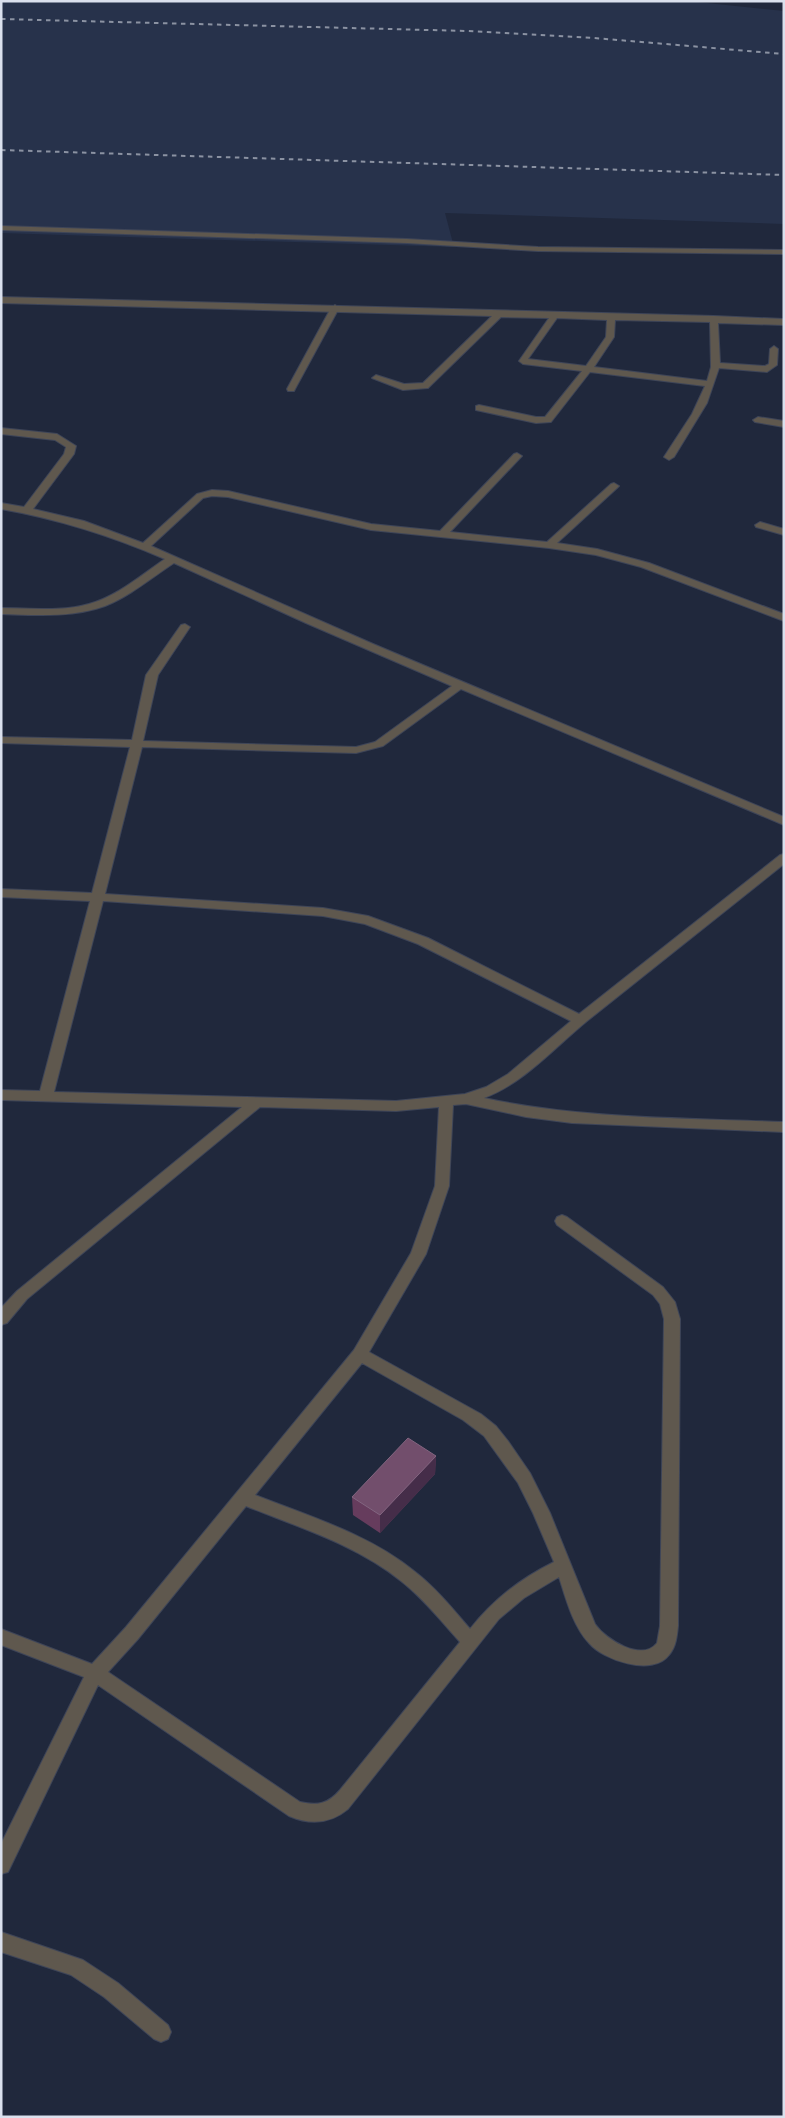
<svg xmlns="http://www.w3.org/2000/svg" width="785" height="2118" viewBox="0 0 785 2118" font-family="Helvetica,sans-serif">
<style>
.built{fill:#27324b}
.lines{fill:none;stroke-linecap:round;stroke-linejoin:round}
.service-casing{stroke:#3e4558;stroke-width:2}
.minor-casing{stroke:#3e4558;stroke-width:2}
.service{fill:#5f584e;fill-rule:evenodd}
.minor{fill:#5f584e;fill-rule:evenodd}
.rail{stroke:#8b92a2;stroke-width:2;stroke-dasharray:4.5 4.5;stroke-linecap:butt}
.wall{fill:#663c5d}
.shaded-wall{fill:#452d49}
.building{fill:#724e6c;stroke:#826580}
</style>
<rect width="100%" height="100%" fill="#20283c"/>
<path class="built" d="M1,1H688L784,11V224L445,213L454,247L1,233Z"/>
<g class="lines">
<defs>
<path id="service" d="M335,305L339,308L295,389L294,391H288L287,389L331,308Z"/>
<path id="minor" d="M1,226L407,239L538,247L784,250V254L538,251L407,243L1,230Z
M1,297L714,316L784,319V325L718,323L720,363L765,366L769,364L770,349L774,346L778,349L777,365L767,372L719,368L707,403L674,457L669,460L664,457L692,414L705,386L590,372L551,422L536,423L476,410V406L479,405L536,417H545L582,371L523,364L519,361L549,318L501,317L428,388L403,390L372,378L376,375L404,384L423,383L492,316L1,303ZM557,318L607,320L606,337L586,366L528,359ZM615,320L710,322L711,367L707,381L594,367L614,337Z
M758,417L784,421V427L755,422L753,420Z
M1,428L57,434L76,446L74,454L33,509L84,521L143,543L197,494L212,490L228,491L371,524L440,531L514,454L517,453L522,456L520,458L450,532L547,542L611,484L614,483L619,486L617,488L557,543L597,549L649,563L784,614V621L641,567L596,555L549,548L371,530L228,497L212,496L203,498L151,546L373,644L784,817V825L461,689L383,746L356,753L142,747L105,894L323,908L368,916L428,938L579,1014L780,855L784,854V864C718,917 652,969 587,1021C554,1048 524,1083 484,1098C582,1119 683,1118 784,1122V1132L572,1123L526,1117L466,1104L453,1105L449,1186L426,1254L369,1352L481,1414L496,1426L508,1441L530,1473L550,1513L595,1624C606,1640 642,1662 657,1643L660,1626L664,1319L660,1304L653,1295L557,1225L555,1221L557,1217L562,1215L567,1217L663,1287L675,1302L680,1319L678,1626C677,1636 676,1647 669,1655C653,1677 603,1660 589,1643C573,1626 566,1599 559,1577L524,1598L499,1619L348,1809C330,1824 310,1825 289,1816L98,1685L8,1872L1,1874V1844L84,1677L1,1645V1629L92,1664L126,1627L354,1350L411,1253L435,1186L439,1107L396,1111L260,1107L27,1299L7,1323L1,1325V1308L17,1291L242,1107L1,1100V1090L40,1091L90,901L1,897V889L92,893L130,747L1,743V737L132,740L146,675L181,625L185,624L190,627L158,675L143,741L356,747L375,742L452,686L306,623L174,563C151,578 130,596 105,606C72,618 35,615 1,614V608C30,608 62,612 89,604C118,596 141,575 165,559C112,536 58,519 1,509V503L24,507L64,454L66,447L55,440L1,434ZM103,901L323,916L365,924L418,944L571,1021L508,1074L486,1087L465,1094L396,1101L54,1092ZM362,1363L463,1420L484,1436L518,1483L533,1513L554,1562C520,1579 494,1599 470,1629C453,1609 435,1587 414,1571C369,1534 308,1516 255,1495ZM246,1506C298,1527 357,1545 401,1581C423,1598 441,1621 460,1642L340,1790C328,1804 318,1806 300,1802L108,1672L138,1639Z
M760,522L784,529V535L756,527L755,525Z
M1,1932L83,1960L118,1983L168,2025L171,2032L168,2039L161,2042L154,2039L104,1997L71,1975L1,1952Z"/>
</defs>
<use href="#service" class="service-casing"/>
<use href="#minor" class="minor-casing"/>
<use href="#service" class="service"/>
<use href="#minor" class="minor"/>
<path class="rail" d="M1,19L467,31L594,38L784,54
M1,150L784,175"/>
</g>
<path class="wall" d="M436,1456L435,1474L380,1533L353,1515L352,1497Z"/>
<path class="shaded-wall" d="M436,1456L435,1474L380,1533V1515Z"/>
<path class="building" d="M408,1438L436,1456L380,1515L352,1497Z"/>
<rect width="785" height="2118" fill="none" stroke="#dae0ed" stroke-width="5"/>
</svg>
